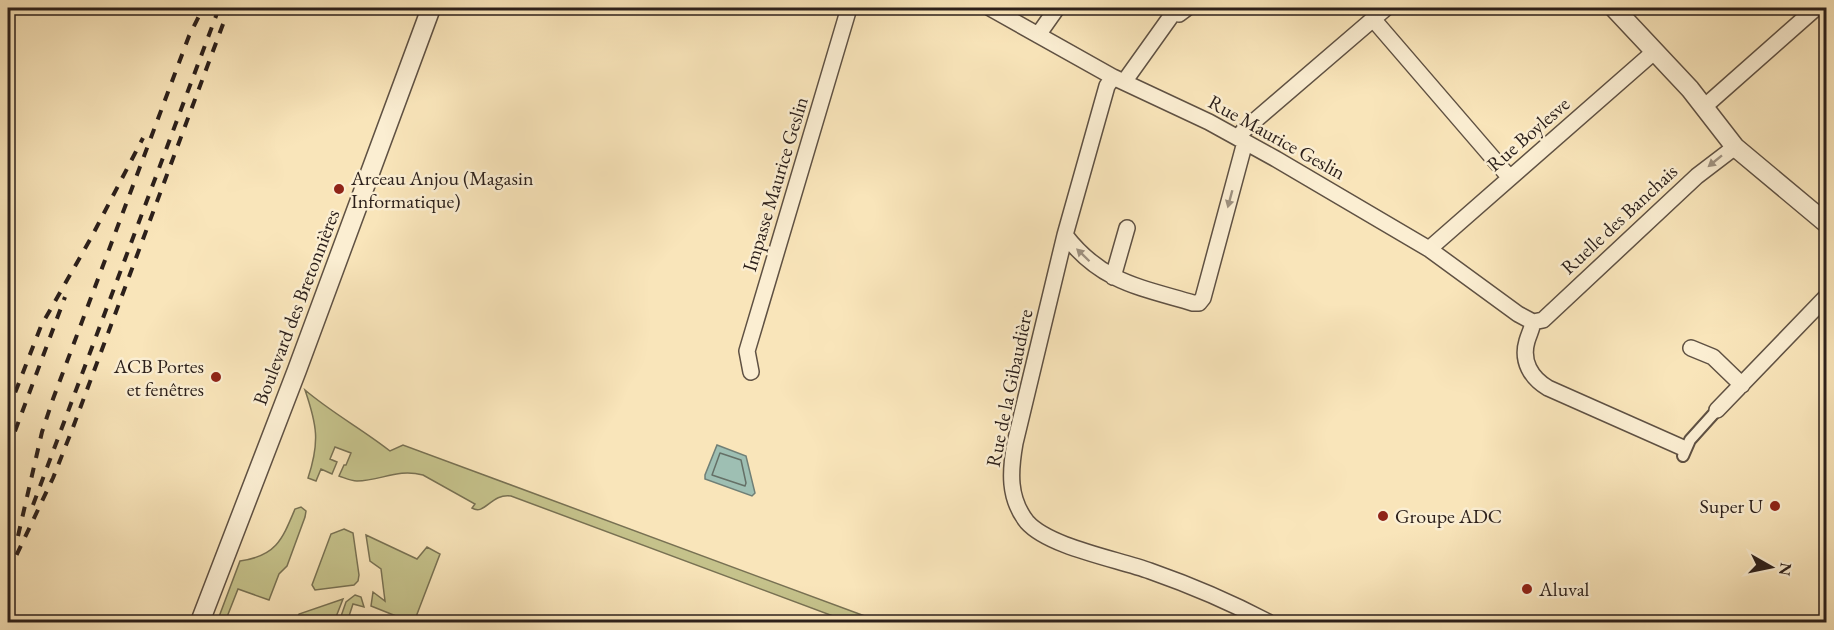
<svg xmlns="http://www.w3.org/2000/svg" width="1834" height="630" viewBox="0 0 1834 630" font-family="'EB Garamond',serif">
<style>
.green{fill:#c5c28b;stroke:#787153;stroke-width:1.5}
.water{fill:#9ebfb3;stroke:#707f76;stroke-width:1.5}
.lines{fill:none;stroke-linecap:round;stroke-linejoin:round}
.shore{stroke:#657067;stroke-width:1.5}
.pedestrian-casing{stroke:#5f5143;stroke-width:14}
.minor-casing{stroke:#5f5143;stroke-width:18}
.tertiary-casing{stroke:#5f5143;stroke-width:21}
.pedestrian{stroke:#fbeed2;stroke-width:10}
.minor{stroke:#fbeed2;stroke-width:15}
.tertiary{stroke:#fbeed2;stroke-width:18}
.rail{stroke:#2c201b;stroke-width:4;stroke-dasharray:10 10;stroke-linecap:butt}
.oneway{fill:#9e9180}
.poi-dot{fill:#8f2418;stroke:#fbeed2;stroke-width:2}
.labels{text-anchor:middle;dominant-baseline:central;stroke-width:5;stroke-linejoin:round;paint-order:stroke}
.street-label{font-size:20px;fill:#2c201b;stroke:#fbeed2}
.poi-label{font-size:20px;fill:#2c201b;stroke:#fbeed2;text-anchor:start}
</style>
<rect width="100%" height="100%" fill="#f9e5ba"/>
<filter id="stains"><feTurbulence type="fractalNoise" baseFrequency=".00333" numOctaves="4"/><feColorMatrix values="0 0 0 0 .2 0 0 0 0 .09 0 0 0 0 .02 0 0 0 .5 -.17"/></filter>
<radialGradient id="worn" r=".72"><stop offset=".6" stop-color="#630" stop-opacity="0"/><stop offset="1" stop-color="#630" stop-opacity=".3"/></radialGradient>
<path class="green" d="M305,390C332,413 362,429 390,451L403,445L881,622H849L511,496C491,493 485,516 472,508L475,504L423,475C397,468 381,481 357,481C351,481 345,478 339,476L344,465H346L351,453L335,447L330,459L337,462L332,474L321,469L316,481L308,478C320,442 317,425 305,390Z
M301,507L306,511L305,517L287,566L279,574L269,600L238,589L225,622H217L240,561C276,556 282,540 295,509Z
M344,529L353,533L359,575L358,581L354,585L315,590L312,585L331,534Z
M366,535L417,559L427,547L440,554L414,622H394L396,616L371,606L373,592L385,601L381,569L370,561Z
M355,595L361,597L364,607L353,604L348,619L357,622H339L346,602Z
M343,599L334,622H295L299,614Z"/>
<path class="water" d="M717,445L746,456L755,493L752,496L705,479V475Z"/>
<g class="lines">
<path class="shore" d="M720,453L741,460L746,483L745,486L712,475Z"/>
<defs>
<path id="pedestrian" d="M1683,456L1690,440L1717,410"/>
<path id="minor" d="M990,8L1113,77L1209,122L1276,159L1429,249L1518,314L1533,322
M1373,19L1510,178
M1038,35L1057,8
M1113,77L1107,86L1065,235L1015,443C1010,471 1008,498 1027,522C1049,547 1117,559 1150,571C1190,585 1230,602 1268,622
M1124,82L1174,12L1179,14L1187,8
M1704,107L1816,8
M1238,138L1244,130L1386,8
M1065,235C1101,282 1139,287 1193,303H1199L1203,298L1245,142
M1429,249L1655,51
M1113,277L1127,228
M1533,322L1543,320L1697,176L1735,147
M1533,322C1532,329 1529,334 1527,341C1521,361 1531,378 1548,388L1681,447
M1691,348L1713,357L1742,385
M751,372L747,351L849,8
M1717,410L1826,297"/>
<path id="tertiary" d="M1614,8L1690,89L1735,147L1826,223
M200,622L297,370L431,8"/>
</defs>
<use href="#pedestrian" class="pedestrian-casing"/>
<use href="#minor" class="minor-casing"/>
<use href="#tertiary" class="tertiary-casing"/>
<use href="#pedestrian" class="pedestrian"/>
<use href="#minor" class="minor"/>
<use href="#tertiary" class="tertiary"/>
<path class="rail" d="M8,411L41,326L91,238L143,138
M8,450L65,297
M8,469L13,443
M33,505L219,8
M18,536L42,432L53,399L189,36L203,8
M8,573L53,478L72,430L229,8"/>
</g>
<defs><path id="oneway-solid" d="M-6-.8H1V-3.2L6.5 0L1 3.2V.8H-6Z" transform="scale(1.5)"/></defs>
<g class="oneway">
<use href="#oneway-solid" transform="translate(1715 161) rotate(141)"/>
<use href="#oneway-solid" transform="translate(1230 199) rotate(105)"/>
<use href="#oneway-solid" transform="translate(1083 255) rotate(-136)"/>
</g>
<g class="poi-dot">
<circle cx="339" cy="189" r="6"/>
<circle cx="216" cy="377" r="6"/>
<circle cx="1775" cy="506" r="6"/>
<circle cx="1383" cy="516" r="6"/>
<circle cx="1527" cy="589" r="6"/>
</g>
<g class="labels">
<g class="street-label">
<text transform="translate(1528 134) rotate(-41)">Rue Boylesve</text>
<text transform="translate(1277 137) rotate(29)">Rue Maurice Geslin</text>
<text transform="translate(775 184) rotate(-73)">Impasse Maurice Geslin</text>
<text transform="translate(1619 219) rotate(-43)">Ruelle des Banchais</text>
<text transform="translate(296 307) rotate(-69)">Boulevard des Bretonnières</text>
<text transform="translate(1009 388) rotate(-78)">Rue de la Gibaudière</text>
</g>
<g class="poi-label">
<text x="351" y="178">Arceau Anjou (Magasin<tspan x="351" dy="23">Informatique)</tspan></text>
<text x="204" y="366" text-anchor="end">ACB Portes<tspan x="204" dy="23">et fenêtres</tspan></text>
<text x="1763" y="506" text-anchor="end">Super U</text>
<text x="1395" y="516">Groupe ADC</text>
<text x="1539" y="589">Aluval</text>
</g>
</g>
<rect width="1834" height="630" fill="none" stroke="#f9e5ba" stroke-width="30"/>
<rect x="9" y="9" width="1816" height="612" fill="none" stroke="#2c201b" stroke-width="3"/>
<rect x="15" y="15" width="1804" height="600" fill="none" stroke="#2c201b" stroke-width="1.5"/>
<g transform="translate(1771 567) rotate(99)" stroke="#fbeed2" stroke-width="4.5" paint-order="stroke">
<path d="M0-4.5L10 22L0 15L-10 22Z" fill="#2c201b"/>
<text y="-9" font-size="16" font-weight="bold" text-anchor="middle" fill="#2c201b">N</text>
</g>
<rect width="100%" height="100%" filter="url(#stains)"/>
<rect width="100%" height="100%" fill="url(#worn)"/>
</svg>
